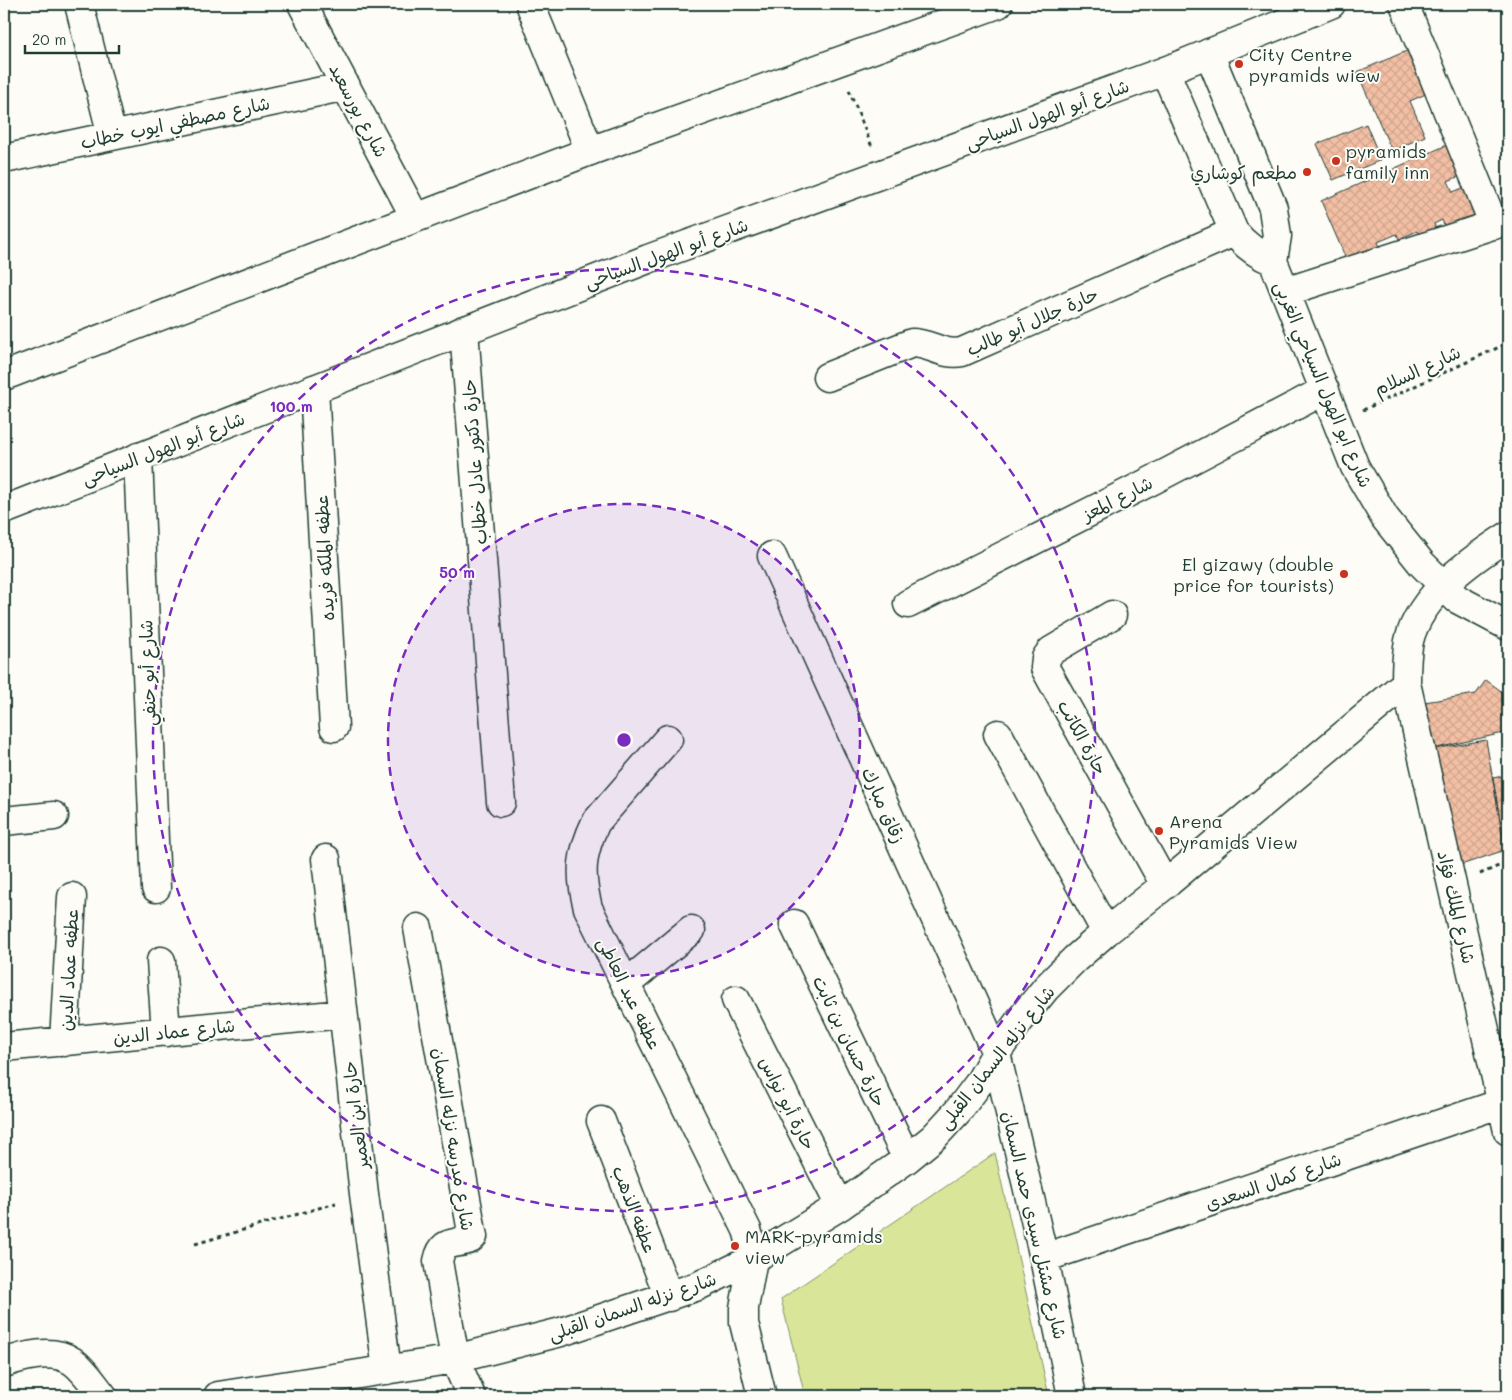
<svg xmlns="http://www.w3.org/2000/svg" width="1512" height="1400" viewBox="0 0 1512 1400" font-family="Mali,'Playpen Sans Arabic',sans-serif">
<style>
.park{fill:#d9e699;stroke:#7c9266}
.building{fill:url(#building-cross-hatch);stroke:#1f3d34}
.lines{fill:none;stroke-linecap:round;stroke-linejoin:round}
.minor-casing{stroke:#1f3d34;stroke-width:31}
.major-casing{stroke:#1f3d34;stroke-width:31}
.path{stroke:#1f3d34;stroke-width:3;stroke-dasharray:4 4;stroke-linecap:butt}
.minor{stroke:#fdfcf7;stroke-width:28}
.major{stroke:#fdfcf7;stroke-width:28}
.ring{fill:none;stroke:#7b2cbf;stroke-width:2.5;stroke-dasharray:9 6}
.poi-dot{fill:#c8321e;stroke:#fdfcf7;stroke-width:2}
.labels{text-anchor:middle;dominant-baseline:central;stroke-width:4;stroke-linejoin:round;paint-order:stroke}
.poi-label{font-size:18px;fill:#1f3d34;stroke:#fdfcf7;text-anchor:start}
.street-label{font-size:18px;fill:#1f3d34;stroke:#fdfcf7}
.centre{fill:#7b2cbf;stroke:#fdfcf7;stroke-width:2.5}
.ring-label{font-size:15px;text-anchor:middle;font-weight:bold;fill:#7b2cbf;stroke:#fdfcf7;stroke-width:4;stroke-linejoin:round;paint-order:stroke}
</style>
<defs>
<pattern id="building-cross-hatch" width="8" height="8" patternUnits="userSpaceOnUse" patternTransform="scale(1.25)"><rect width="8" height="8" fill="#f3bfa4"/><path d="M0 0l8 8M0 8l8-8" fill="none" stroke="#d0a58e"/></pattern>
</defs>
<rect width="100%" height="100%" fill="#fdfcf7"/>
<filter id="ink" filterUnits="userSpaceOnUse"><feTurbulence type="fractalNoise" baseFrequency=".02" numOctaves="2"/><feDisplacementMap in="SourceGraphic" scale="10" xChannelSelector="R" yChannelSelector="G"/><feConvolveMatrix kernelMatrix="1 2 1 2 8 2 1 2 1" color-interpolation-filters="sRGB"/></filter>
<g filter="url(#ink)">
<path class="park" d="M995,1153L1049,1396H805L781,1299Z"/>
<path class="building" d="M1409,50L1428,93L1410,101L1425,136L1392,151L1357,72Z
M1366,124L1381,160L1333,180L1317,144Z
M1447,145L1460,176L1448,181L1453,192L1465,187L1478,217L1446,230L1442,220L1434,224L1438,234L1421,241L1417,231L1399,239L1397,234L1378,242L1380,247L1347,261L1321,201Z
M1486,680L1508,696V732L1428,750L1418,703L1476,694Z
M1486,740L1505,850L1455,867L1428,750Z
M1508,775V849L1505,850L1493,778Z"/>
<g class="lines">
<defs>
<path id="minor" d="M79,4L112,136
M302,4L415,217
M530,4L590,151
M1404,4L1494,225
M1209,53L1273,208L1277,236L1273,261L1355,467L1385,518L1422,564L1457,599L1508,626
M1165,71L1234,232C1245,245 1256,254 1273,261
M4,159L346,86
M1285,292L1508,220
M464,330L501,802
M827,377L912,343C930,343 943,356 962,352L1234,232
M314,389L334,727
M138,457L156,888
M772,556L996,1053L1044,1258L1072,1396
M908,604L1155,479L1325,390
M1112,615L1051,651L1046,658L1045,668L1165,885
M1406,683L1508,1131
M998,734L1106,932
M668,739L596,822C581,853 579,874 588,908L747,1230L751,1244L753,1259L744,1308V1323L762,1396
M4,821L54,816
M326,859L364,1194L387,1370
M794,924L907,1159
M418,928L472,1232L473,1236L470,1239C454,1246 443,1238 438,1261L455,1359L471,1396
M161,961L166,1032
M626,984L691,930
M736,1000L840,1206
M64,1042L72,897
M4,1047L343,1014
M601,1121L669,1297
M1044,1258L1502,1103
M4,1363C24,1356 52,1348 72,1361C83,1368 95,1386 103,1396
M218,1396L455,1359L561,1332L698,1286L753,1259L840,1206L907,1159L934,1137L958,1111L979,1083L996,1053L1020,1020L1046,988L1075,959L1106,932L1165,885L1406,683C1406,669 1406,655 1409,641C1420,595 1471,560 1508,536"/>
<path id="major" d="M4,376L590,151L998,4
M4,510L648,259L1165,71L1331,4"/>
</defs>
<use href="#minor" class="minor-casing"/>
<use href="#major" class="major-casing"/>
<path class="path" d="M849,90L872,147
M1363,410L1508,343
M1480,874L1508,862
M195,1244L336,1203"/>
<use href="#minor" class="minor"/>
<use href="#major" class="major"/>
</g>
</g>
<circle cx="624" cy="740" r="236" fill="#7b2cbf" fill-opacity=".12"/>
<g class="ring">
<circle cx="624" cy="740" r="236"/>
<circle cx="624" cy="740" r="471"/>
</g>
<g class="poi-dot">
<circle cx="1239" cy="64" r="5"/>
<circle cx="1336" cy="161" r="5"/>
<circle cx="1307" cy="172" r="5"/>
<circle cx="1344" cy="574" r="5"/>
<circle cx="1159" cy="831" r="5"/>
<circle cx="735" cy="1246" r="5"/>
</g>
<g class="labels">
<g class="poi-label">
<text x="1249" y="54">City Centre<tspan x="1249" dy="21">pyramids wiew</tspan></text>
<text x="1346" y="151">pyramids<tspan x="1346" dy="21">family inn</tspan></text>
<text x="1297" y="172" text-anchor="end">مطعم كوشاري</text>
<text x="1334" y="564" text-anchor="end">El gizawy (double<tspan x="1334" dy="21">price for tourists)</tspan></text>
<text x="1169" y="821">Arena<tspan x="1169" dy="21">Pyramids View</tspan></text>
<text x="745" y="1236">MARK-pyramids<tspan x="745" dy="21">view</tspan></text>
</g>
<g class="street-label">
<text transform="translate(359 110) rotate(62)">شارع بورسعيد</text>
<text transform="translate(1047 114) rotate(-20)">شارع أبو الهول السياحى</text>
<text transform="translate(175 122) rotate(-12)">شارع مصطفي ايوب خطاب</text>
<text transform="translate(666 253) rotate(-20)">شارع أبو الهول السياحى</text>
<text transform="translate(1032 321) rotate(-24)">حارة جلال أبو طالب</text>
<text transform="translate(1417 370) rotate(-25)">شارع السلام</text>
<text transform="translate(1324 384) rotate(67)">شارع ابو الهول السياحي الغربى</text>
<text transform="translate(163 448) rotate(-21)">شارع أبو الهول السياحى</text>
<text transform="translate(474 462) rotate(-94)">حارة دكتور عادل خطاب</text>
<text transform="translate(1117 498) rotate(-27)">شارع المعز</text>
<text transform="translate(324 558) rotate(-93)">عطفه الملكه فريده</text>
<text transform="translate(147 673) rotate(-92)">شارع أبو حنفي</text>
<text transform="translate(1083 737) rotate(61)">حارة الكاتب</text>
<text transform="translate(884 805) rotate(66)">زقاق مبارك</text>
<text transform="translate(1457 907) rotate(77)">شارع الملك فؤاد</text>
<text transform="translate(68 970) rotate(-87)">عطفه عماد الدين</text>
<text transform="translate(630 993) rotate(64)">عطفه عبد العاطى</text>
<text transform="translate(174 1031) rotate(-6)">شارع عماد الدين</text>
<text transform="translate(850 1041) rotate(64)">حارة حسان بن ثابت</text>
<text transform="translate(996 1057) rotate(-52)">شارع نزله السمان القبلى</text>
<text transform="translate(788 1103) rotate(63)">حارة أبو نواس</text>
<text transform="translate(355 1115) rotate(-97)">حارة ابن العمير</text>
<text transform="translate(454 1139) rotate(81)">شارع مدرسه نزله السمان</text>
<text transform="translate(1273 1181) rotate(-19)">شارع كمال السعدى</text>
<text transform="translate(635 1209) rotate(69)">عطفه الذهب</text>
<text transform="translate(1035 1225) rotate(77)">شارع مشتل سيدى حمد السمان</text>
<text transform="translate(632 1306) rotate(-19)">شارع نزله السمان القبلى</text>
</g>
</g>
<circle cx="624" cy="740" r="8" class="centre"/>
<g class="ring-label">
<text x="291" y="412">100 m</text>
<text x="457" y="578">50 m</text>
</g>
<rect width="1512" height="1400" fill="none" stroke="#fdfcf7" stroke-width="20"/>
<rect x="10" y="10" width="1492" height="1380" fill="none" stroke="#1f3d34" stroke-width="2" filter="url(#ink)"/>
<path d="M25 45v8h94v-8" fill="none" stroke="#1f3d34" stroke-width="2.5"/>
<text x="32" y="45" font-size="15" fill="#1f3d34" stroke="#fdfcf7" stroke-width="4" paint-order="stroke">20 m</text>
</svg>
